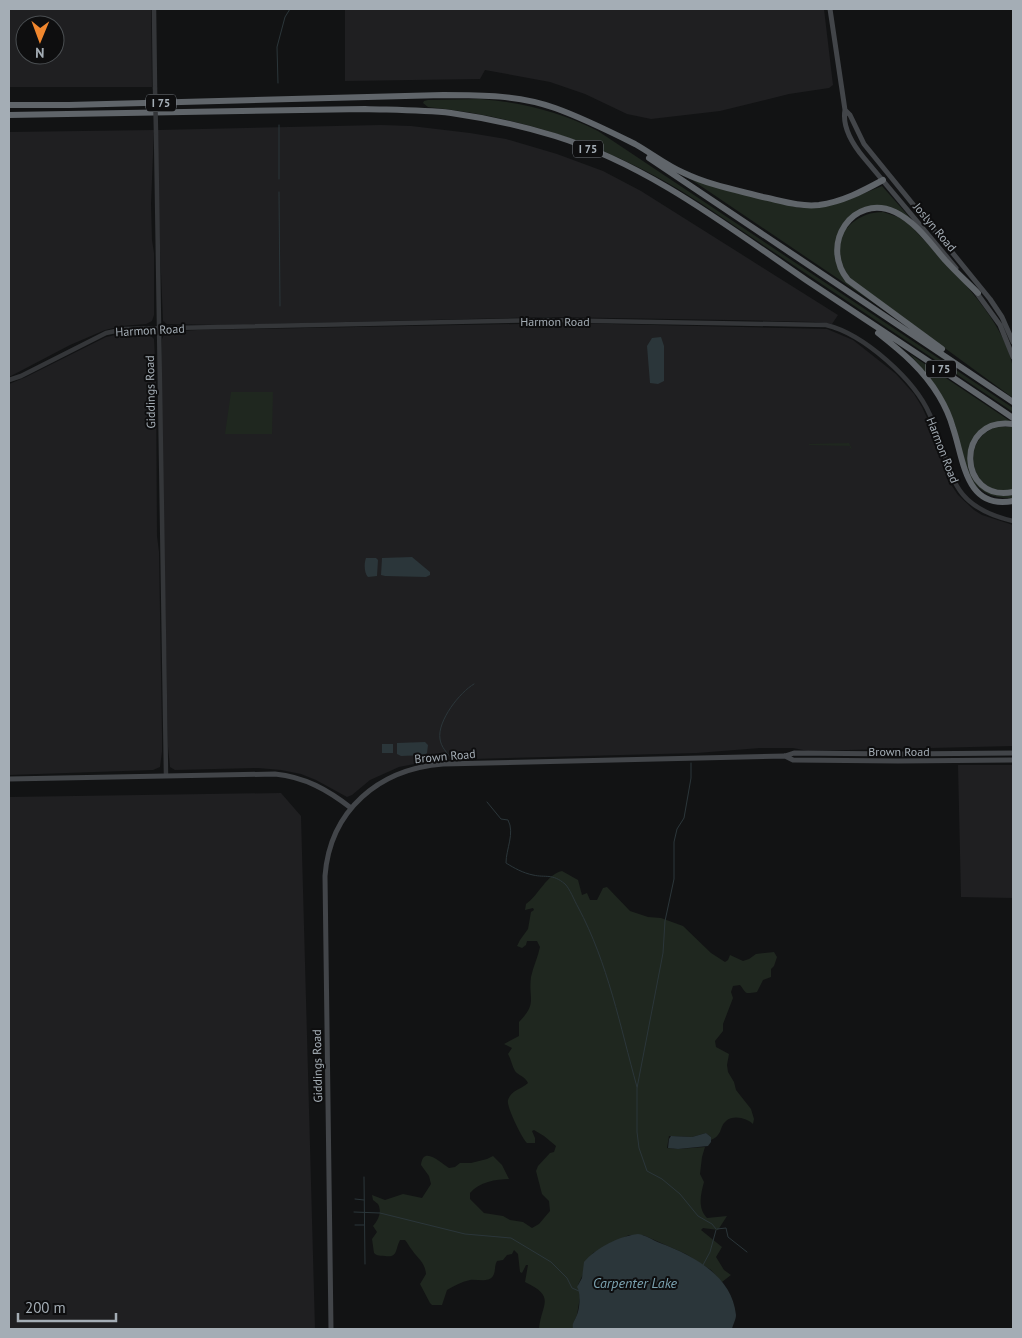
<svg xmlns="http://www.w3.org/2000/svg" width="1022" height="1338" viewBox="0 0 1022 1338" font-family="'PT Sans',sans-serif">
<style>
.built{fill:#1f1f21;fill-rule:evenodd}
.green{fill:#1f271f}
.water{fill:#2b363a}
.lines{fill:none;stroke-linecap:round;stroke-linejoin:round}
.stream{stroke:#2b363a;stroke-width:1}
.tertiary{stroke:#343639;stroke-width:4.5}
.secondary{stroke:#424549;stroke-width:5}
.motorway{stroke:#60656a;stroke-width:6}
.tertiary-bridge{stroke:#343639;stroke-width:4.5}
.labels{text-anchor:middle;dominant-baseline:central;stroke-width:4;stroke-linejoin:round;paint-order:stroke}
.shield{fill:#0e0e0f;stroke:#777d83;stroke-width:1}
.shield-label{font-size:11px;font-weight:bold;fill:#a4adb5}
.street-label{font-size:12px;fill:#a4adb5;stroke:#0e0e0f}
.water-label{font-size:14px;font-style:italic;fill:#7ba2b0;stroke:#0e0e0f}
</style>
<rect width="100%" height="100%" fill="#121314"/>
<path class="built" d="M9,9H151L152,87H9ZM25,25H55V55H25Z
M345,9H824L833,85L829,88L789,94L720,111L651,119L627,114L585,94L550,82L485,70L480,79L345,81Z
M381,125L411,126L470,133L506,139L557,154L603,171L641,191L838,315L832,324L815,322L727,320L551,317L218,325L167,324L163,321L158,201V130Z
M154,130L151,204L152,240L154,253V315L152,321L146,324L122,326L105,330L70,345L9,377V132Z
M568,323L827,329L853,340L896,374L914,394L922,407L933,431L948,480L958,495L974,510L982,515L1013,525V746L808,751L793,748H760L697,753L435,760L399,767L370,780L352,795L347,797L316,780L301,774L281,770L258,768L175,770L170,767L168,747L161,402L162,339L164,335L168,332L197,330Z
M148,333L154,339L156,381L157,536L159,552L162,733V752L160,767L153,770L9,775V384L26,377L106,337L120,334Z
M958,765H1013V898L961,897Z
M281,793L301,816L315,1329H9V797Z"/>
<path class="green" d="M480,99C522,102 561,112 598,131L1013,408V412L702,204C618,149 527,117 428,107L423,103L424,101L428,100Z
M686,176L787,205L801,208L850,199L882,186L911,219L886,208L853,215L835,253L836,263L838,267L880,307Z
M883,212L901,218L912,227C946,265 1004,316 1013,368C1015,377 1013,389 1013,398L849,278C846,272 842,266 840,260C834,232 857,212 883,212Z
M910,354L1010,421L982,429L968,464C982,482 988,499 1013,495V498C995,499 983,494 971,480L935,385Z
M231,392H273L272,434H225Z
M995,427H1013V490C1010,491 1005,492 1001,491C975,488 964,455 982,436C985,432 991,430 995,427Z
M849,443L852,449L850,448V446L809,445V444Z
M562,871L578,880L582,895L587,893L590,900H597L603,888L607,887L630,911L648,917L661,918L683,926L711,953L725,962L728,960L730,955L743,961L749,959L756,954L774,952L777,957L774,966L771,969V977L763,980L757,992C744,994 747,994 740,985L733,986L731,992L733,998L723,1024V1031L715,1041L716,1047L729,1054L727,1065L728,1072L734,1082L736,1090L751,1109L754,1119L753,1124C748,1119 734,1114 726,1121C719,1127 723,1135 711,1140V1137L706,1133L692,1137L671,1136H669L667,1148L678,1149L705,1147L702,1157L700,1174L704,1182C701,1193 697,1208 707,1218L727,1216L718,1230L703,1228L701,1230L722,1247L716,1257L724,1270L731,1275L722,1282L711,1270L686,1254L643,1235H629L593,1253L578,1285L580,1297L577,1315L573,1324V1329H539C541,1304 557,1297 525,1282L528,1265H526L522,1273L520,1272L518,1254L514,1250L512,1254L507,1255L503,1260L497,1261C494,1266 496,1271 493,1276C488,1283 477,1279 470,1280C461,1282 454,1286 447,1290L442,1305H432L430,1303L420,1284L426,1274C425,1262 418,1259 412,1250C409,1247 408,1243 405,1240H400C395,1250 398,1258 385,1256C380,1255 378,1257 374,1253L372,1239L377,1232L373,1226C379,1219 382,1212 378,1204L373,1200L372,1195L385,1200L403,1194L422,1198L431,1184L429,1176L421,1165C423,1145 441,1163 449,1168L455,1167L460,1163H471L487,1159L493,1156L502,1165L509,1179C496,1179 479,1182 470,1193V1199L484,1213L503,1216L510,1220L523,1222L532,1228L539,1224L550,1211L549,1201L542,1194L536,1171L538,1166L550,1153L554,1152L556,1146L544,1136L534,1130L532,1131L535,1138V1143H527C522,1138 506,1106 508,1100C511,1090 522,1089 528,1083C525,1076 519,1076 515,1071C512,1066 511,1059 508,1054L512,1048L504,1044L519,1036V1022C538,1003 528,999 531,977C533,967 538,957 540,947L537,941H527L526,945L522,948L517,946L520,940L528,929L531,912L534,910L533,908L525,910L526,904C538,896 547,874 562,871Z"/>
<path class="water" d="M661,337L664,346V381L658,384L650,383L647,346L652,338Z
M412,557L430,572V575L426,577L385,576L381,575L382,558Z
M366,558H376L378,560L377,576L368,577C364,573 364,563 366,558Z
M425,742L428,745L427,753L424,755L401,756L397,754V743Z
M382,744H393V753H382Z
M706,1133L711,1137V1142L708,1146L678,1149L668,1148L669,1139L671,1136L692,1137Z
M638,1234C646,1235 652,1240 660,1243C692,1255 732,1275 736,1315C736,1320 733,1324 732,1329H573C572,1323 574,1322 576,1317C580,1310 581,1293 577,1287L582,1278L584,1262C596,1248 619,1236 638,1234Z"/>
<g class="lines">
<path class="stream" d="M278,83L277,47L285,17L290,9
M279,125V179
M279,192L280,306
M452,759C447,753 441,747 440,739C437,721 460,692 474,684
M691,763V778L684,818L677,829L674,842V879L665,921L663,953L637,1088V1132L639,1148L647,1171L662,1179L680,1194L698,1216L712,1224L716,1229
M487,802L501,819L508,820C515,833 506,849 506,863C514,868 523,873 533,875C546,878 552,873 565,884C570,889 574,900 578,907C608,963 620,1026 637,1087
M364,1177L365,1264
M355,1199L364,1200
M354,1212L380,1213L465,1234L511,1238L551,1262L567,1278L572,1288L579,1291
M355,1225H364
M717,1229L726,1228L728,1237L747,1252
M703,1265L710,1252L716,1230"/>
<path class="tertiary" d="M154,9L155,88
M156,132L166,775
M9,380L21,376L106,333L125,329L546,320L826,325C864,334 915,380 930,415C954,468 944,505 1013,521"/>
<path class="secondary" d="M830,9L845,110C842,127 854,146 864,158L956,268
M845,110L850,115L864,144L990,299L1002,317L1013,342
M976,292L1000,325L1013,357
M785,756L793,760L898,761L1013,760
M9,779L275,774C305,777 328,790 351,808
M331,1329L325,876C330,810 379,769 443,764L785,756L794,753L899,754L1013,753"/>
<path class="motorway" d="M9,105H69L443,95C481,95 519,95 555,108C583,118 609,131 635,144C651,153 666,165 684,173C709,185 736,190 763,197C782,201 800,207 819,205C842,202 863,191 883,180
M9,115L365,109C394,110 423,110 451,113C486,118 522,126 555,136C648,165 726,225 806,280C875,326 944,371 1013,418
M649,158L1013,402
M878,333C902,352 923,369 939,396C945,406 950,417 953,428C964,460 965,510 1013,501
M942,349L848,280C819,244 853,193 895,212C916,222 931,244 945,260C956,272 967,282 978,293
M1013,424C954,416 958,503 1013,492"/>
<path class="tertiary-bridge" d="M155,88L156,132"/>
</g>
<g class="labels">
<g class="shield">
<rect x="146" y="94.5" width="30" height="17" rx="4"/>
<rect x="573" y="140.5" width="30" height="17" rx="4"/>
<rect x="926" y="360.5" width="30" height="17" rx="4"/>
</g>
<g class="shield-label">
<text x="161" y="103">I 75</text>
<text x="588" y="149">I 75</text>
<text x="941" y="369">I 75</text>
</g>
<g class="street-label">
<text transform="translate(935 227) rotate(50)">Joslyn Road</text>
<text x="555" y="321">Harmon Road</text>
<text transform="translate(150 330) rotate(-3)">Harmon Road</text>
<text transform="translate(150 392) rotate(-91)">Giddings Road</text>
<text transform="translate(943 450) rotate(69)">Harmon Road</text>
<text x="899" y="751">Brown Road</text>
<text transform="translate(445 756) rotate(-5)">Brown Road</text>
<text transform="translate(317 1066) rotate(-91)">Giddings Road</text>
</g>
<g class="water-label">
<text x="635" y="1283">Carpenter Lake</text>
</g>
</g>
<rect width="1022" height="1338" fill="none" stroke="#a4adb5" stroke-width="20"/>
<g transform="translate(40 40) rotate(181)"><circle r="24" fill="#0e0e0f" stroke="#4a4e51"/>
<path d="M0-4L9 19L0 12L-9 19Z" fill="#f1872e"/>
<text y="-8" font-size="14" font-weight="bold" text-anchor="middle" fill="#a4adb5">N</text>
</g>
<path d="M18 1313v8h98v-8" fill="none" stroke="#a4adb5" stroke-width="2.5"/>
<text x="25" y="1313" font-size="15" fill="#a4adb5" stroke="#0e0e0f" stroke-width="4" paint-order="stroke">200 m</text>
</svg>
